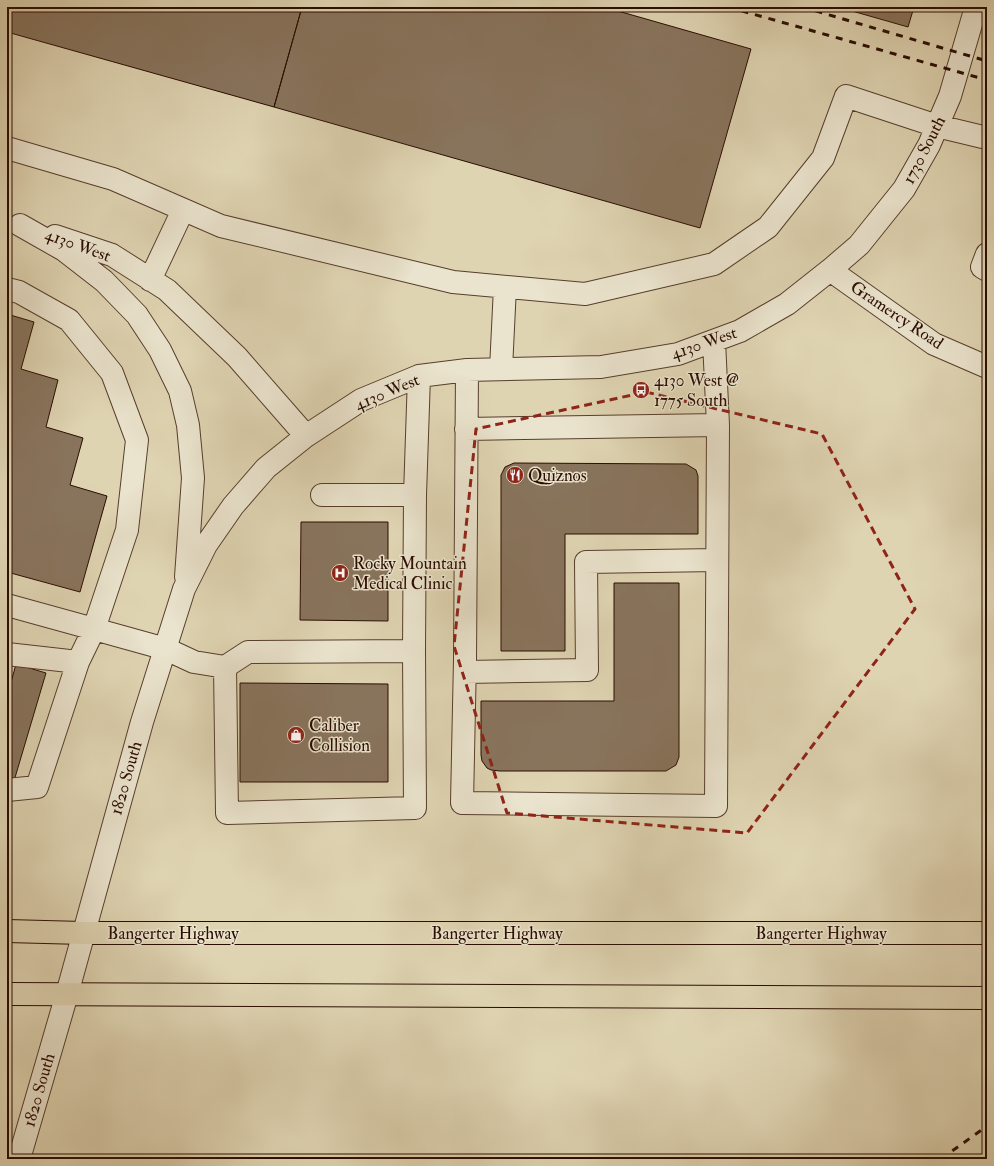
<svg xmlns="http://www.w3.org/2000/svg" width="994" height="1166" viewBox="0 0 994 1166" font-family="'IM FELL Double Pica',serif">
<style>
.building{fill:#88745d;stroke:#2a0c00}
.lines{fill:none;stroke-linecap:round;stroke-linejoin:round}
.minor-casing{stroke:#573e2c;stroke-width:24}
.highway-casing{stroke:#2a0c00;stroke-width:24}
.minor{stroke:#eae3cd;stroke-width:22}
.highway{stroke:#dfd4b2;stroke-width:22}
.rail{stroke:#2a0c00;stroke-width:3;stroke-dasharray:7 7;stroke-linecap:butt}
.marked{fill:none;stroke:#8f2418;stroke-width:3;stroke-dasharray:8 5;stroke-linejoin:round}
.labels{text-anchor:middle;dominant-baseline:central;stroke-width:3;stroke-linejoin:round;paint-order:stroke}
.street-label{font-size:17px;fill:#2a0c00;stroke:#eae3cd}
.poi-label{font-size:17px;fill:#2a0c00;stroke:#eae3cd;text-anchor:start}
</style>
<rect width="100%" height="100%" fill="#dfd4b2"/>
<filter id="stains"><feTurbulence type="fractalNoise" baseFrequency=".005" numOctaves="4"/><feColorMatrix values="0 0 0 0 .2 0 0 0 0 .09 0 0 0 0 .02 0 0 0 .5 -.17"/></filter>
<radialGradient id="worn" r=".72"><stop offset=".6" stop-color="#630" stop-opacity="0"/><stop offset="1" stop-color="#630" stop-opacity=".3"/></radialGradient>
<path class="building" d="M7,7H302L274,107L7,32Z
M302,7H604L751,49L700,228L274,107Z
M838,7H914L908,27Z
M7,314L34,322L21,369L58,380L46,427L83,438L70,485L107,496L80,592L7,572Z
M514,463L686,464L696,470L698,476V534H565V651H501V475L505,467Z
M301,522H388V621L300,620Z
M614,583H679V757L676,765L666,771H500L491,770L487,768L482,761L481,755V701H614Z
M16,664L46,673L14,781L7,779V697Z
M240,683L388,684V782H240Z"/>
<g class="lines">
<defs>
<path id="minor" d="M7,148L113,179L221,226L453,282L585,294L714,264L768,227L823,158L846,96L937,126L987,138
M20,225L64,250L104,281L137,315L160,350L180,391L188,425L193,478L186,577
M55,236L112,255L167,290L237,357L306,436
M987,254L982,267L987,270
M830,270L934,344L987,367
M150,280L183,210
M7,289L19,292L69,320L112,373L137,440L127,530L94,629L166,649L194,662L225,667L227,813L415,808L414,651
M501,369L505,287
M467,370L465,659L462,803L716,806L718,425L714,341
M466,429L718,425
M322,495H415
M7,605L94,629L78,662L7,654
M225,667L248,652L414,651L415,495L419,376
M465,672L587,670L586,562L717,560
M7,790L37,787L78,662
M19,1159L67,994L142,722L184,589L206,545L233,506L266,468L306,436L361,400L419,376L467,370L601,367L678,354L740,331L787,304L830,270L859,245L904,189L929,145L950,96L976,7"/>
<path id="highway" d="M7,931L83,933H987
M7,994L987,998"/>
</defs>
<use href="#minor" class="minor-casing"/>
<use href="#highway" class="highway-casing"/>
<use href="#minor" class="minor"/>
<use href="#highway" class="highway"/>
<path class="rail" d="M728,7L987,80
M802,7L987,61
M941,1159L987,1126"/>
</g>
<path class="marked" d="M646,392L822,434L915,609L747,833L507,813L454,646L476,429Z"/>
<defs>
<symbol id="bus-disc" viewBox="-11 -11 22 22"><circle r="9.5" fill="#8f2418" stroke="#eae3cd"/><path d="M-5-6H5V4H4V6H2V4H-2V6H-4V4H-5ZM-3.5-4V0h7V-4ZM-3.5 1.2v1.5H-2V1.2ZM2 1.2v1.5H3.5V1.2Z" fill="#fff"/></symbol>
<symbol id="restaurant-disc" viewBox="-11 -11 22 22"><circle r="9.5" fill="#8f2418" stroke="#eae3cd"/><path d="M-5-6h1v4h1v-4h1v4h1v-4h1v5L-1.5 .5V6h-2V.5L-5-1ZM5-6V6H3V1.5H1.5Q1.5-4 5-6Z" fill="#fff"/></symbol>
<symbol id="hospital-disc" viewBox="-11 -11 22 22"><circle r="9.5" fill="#8f2418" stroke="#eae3cd"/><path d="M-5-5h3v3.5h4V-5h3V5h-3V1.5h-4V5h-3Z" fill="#fff"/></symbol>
<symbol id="shop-disc" viewBox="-11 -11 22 22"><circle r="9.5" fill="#8f2418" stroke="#eae3cd"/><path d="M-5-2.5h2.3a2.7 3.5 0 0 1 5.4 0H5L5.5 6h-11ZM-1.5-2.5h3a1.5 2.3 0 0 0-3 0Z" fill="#fff"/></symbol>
</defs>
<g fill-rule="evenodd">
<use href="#bus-disc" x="631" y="380" width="20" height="20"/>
<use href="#restaurant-disc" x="505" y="465" width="20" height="20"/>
<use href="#hospital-disc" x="330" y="563" width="20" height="20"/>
<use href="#shop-disc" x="286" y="725" width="20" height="20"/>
</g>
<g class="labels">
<g class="street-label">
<text transform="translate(924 150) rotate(-63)">1730 South</text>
<text transform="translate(78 245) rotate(20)">4130 West</text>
<text transform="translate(897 315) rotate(34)">Gramercy Road</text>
<text transform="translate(704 343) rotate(-19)">4130 West</text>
<text transform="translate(387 392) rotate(-23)">4130 West</text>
<text transform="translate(126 778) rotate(-74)">1820 South</text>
<text x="173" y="933">Bangerter Highway</text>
<text x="497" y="933">Bangerter Highway</text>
<text x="821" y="933">Bangerter Highway</text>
<text transform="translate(39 1090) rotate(-74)">1820 South</text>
</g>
<g class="poi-label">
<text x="654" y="380">4130 West @<tspan x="654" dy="20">1775 South</tspan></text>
<text x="528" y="475">Quiznos</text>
<text x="353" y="563">Rocky Mountain<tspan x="353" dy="20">Medical Clinic</tspan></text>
<text x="309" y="725">Caliber<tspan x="309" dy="20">Collision</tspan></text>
</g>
</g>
<rect width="994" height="1166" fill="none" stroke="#dfd4b2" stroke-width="24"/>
<rect x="8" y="8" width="978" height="1150" fill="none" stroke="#2a0c00" stroke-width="2"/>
<rect x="12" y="12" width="970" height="1142" fill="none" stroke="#2a0c00"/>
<rect width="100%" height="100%" filter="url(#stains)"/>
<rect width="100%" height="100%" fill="url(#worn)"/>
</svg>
